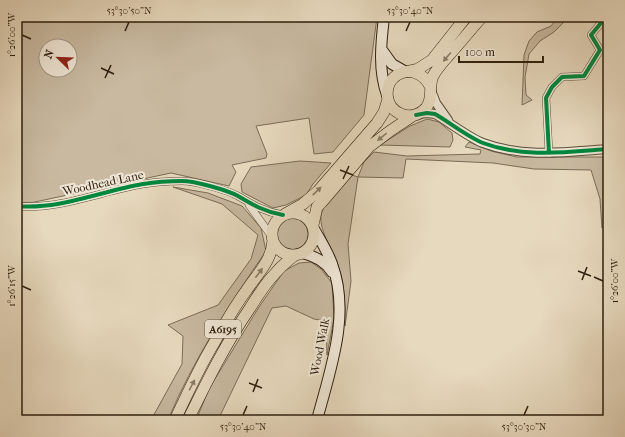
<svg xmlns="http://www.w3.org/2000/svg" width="625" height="437" viewBox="0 0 625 437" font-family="'IM FELL French Canon',serif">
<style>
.green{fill:#c8b9a0;stroke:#7b6c56;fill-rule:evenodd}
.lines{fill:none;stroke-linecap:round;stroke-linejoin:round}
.minor-casing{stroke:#5c4e39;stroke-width:8}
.tertiary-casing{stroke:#5c4e39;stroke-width:10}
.secondary-casing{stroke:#2e1f0d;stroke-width:12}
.trunk-casing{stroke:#2e1f0d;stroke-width:12}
.minor{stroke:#efe6d5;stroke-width:7}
.tertiary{stroke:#efe6d5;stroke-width:8}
.secondary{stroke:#efe6d5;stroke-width:10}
.trunk{stroke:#e7d9be;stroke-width:11}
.cycleway-casing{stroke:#efe6d5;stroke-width:6}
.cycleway{stroke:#00873e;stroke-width:4}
.oneway{fill:#8a7c66}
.ticks{fill:none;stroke:#2e1f0d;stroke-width:1.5}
.labels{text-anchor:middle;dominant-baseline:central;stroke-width:4;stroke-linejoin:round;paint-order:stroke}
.shield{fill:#efe6d5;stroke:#685b49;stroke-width:1}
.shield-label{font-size:11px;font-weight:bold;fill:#2e1f0d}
.street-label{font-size:12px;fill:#2e1f0d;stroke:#efe6d5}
.neatline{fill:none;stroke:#2e1f0d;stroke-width:1.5}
.ticks-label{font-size:10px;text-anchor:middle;fill:#2e1f0d}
</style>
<rect width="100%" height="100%" fill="#e7d9be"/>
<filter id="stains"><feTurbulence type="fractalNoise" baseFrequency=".005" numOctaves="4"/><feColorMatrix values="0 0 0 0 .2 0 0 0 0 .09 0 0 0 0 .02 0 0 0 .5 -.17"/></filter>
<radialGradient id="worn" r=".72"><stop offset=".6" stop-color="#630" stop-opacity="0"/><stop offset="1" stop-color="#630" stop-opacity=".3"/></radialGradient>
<path class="green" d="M17,17H377L364,115L333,152L314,154L309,118L256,126L267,154L266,158L232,165L236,172L229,186L171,173L30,203L17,202ZM46,46H70V70H46Z
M558,17H569L554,32L540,41L529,54L525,77L526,95L532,100L522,105L524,55L529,41L537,32L551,26Z
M427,119L439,122L452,133L453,140L450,147L380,145L410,126Z
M469,142L491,151L517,157H608V229L602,228L600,199L591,170L534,169L493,163L406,159L403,178L358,177L348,244L351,281L345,326C345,306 345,286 339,268C335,252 319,232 321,216C323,202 343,185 352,175L358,177L364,162L374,152L407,156L480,154L481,150L465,147Z
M300,161L331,163L313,184L306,195L286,205L273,208L242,192L241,184L251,167Z
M173,187L208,193L242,206L261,228L266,251C229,305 193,360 168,420H151L182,364L183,336L168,325L218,305L251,259L258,235L222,204Z
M276 234a16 16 0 1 1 32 0a16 16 0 1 1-32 0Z
M311,262L321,269L332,283L334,319L327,355L326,321L314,319L286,306L272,308L218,420H196L210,387L259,307L284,271L299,263Z"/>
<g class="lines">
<defs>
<path id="minor" d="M549,153L546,98L552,87L562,77L584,76L600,50L591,35L606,17
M249,205L272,237
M17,206C60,210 101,191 143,184C155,182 170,181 182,181C195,181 227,190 238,196C253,205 265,212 283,215"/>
<path id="tertiary" d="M431,90L436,103L448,120
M418,114L427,113L435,114C449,122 468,137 483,143C523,158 566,152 608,149"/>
<path id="secondary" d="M384,17C381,43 378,70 387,95
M382,50L392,64L406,72
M314,229C320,240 328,252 332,264C351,315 330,370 317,420
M302,253C315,256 325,261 332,272"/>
<path id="trunk" d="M409,71L418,69L432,60L466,17
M430,86C424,74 410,67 397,75C382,85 385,108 401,114C410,118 420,115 426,108C434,98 428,87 433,76C437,68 444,61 450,54C461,42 471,29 482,17
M272 234a21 21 0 1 1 42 0a21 21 0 1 1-42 0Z
M285,214L303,204L318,191L377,123L384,112L388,99
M313,225L317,207L322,202L369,147L390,131L414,115
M175,420C187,394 199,368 214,343C224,325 234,307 246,291C257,274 272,261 273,240
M188,420C207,381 226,343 250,308C263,287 275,270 295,255"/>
</defs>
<use href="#minor" class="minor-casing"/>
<use href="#tertiary" class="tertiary-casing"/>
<use href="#secondary" class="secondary-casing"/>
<use href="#trunk" class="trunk-casing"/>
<use href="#minor" class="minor"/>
<use href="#tertiary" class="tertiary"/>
<use href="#secondary" class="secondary"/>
<use href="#trunk" class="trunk"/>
<defs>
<path id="cycleway" d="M416,115L427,113L435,114C449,122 468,137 483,143C523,158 566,152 608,149
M549,153L546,98L552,87L562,77L584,76L600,50L591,35L606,17
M17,206C60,210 101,191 143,184C155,182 170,181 182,181C195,181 227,190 238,196C253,205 265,212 283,215"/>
</defs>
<use href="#cycleway" class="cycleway-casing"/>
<use href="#cycleway" class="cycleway"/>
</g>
<defs><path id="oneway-solid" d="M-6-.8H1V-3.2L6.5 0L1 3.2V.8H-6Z"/></defs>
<g class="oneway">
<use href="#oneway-solid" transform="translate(447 57) rotate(130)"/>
<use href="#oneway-solid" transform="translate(382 137) rotate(141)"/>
<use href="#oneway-solid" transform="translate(317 191) rotate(-44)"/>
<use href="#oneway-solid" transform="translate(259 273) rotate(-53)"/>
<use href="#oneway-solid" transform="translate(192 385) rotate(-62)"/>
</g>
<path class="ticks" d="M125,31L129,22M406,31L410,22M22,35L31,39M101,68L114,74M105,78L111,65M340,170L353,175M343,179L349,166M578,271L591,276M594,277L603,281M582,280L587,267M22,286L31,290M249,383L262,388M253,392L258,379M243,415L247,406M524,415L528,406"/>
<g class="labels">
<rect class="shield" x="205" y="320" width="36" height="18" rx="3"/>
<g class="shield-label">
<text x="223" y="329">A6195</text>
</g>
<g class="street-label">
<text transform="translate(103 183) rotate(-12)">Woodhead Lane</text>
<text transform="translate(320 347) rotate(-79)">Wood Walk</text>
</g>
</g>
<rect width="625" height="437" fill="none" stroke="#e7d9be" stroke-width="44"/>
<g transform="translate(58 58) rotate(293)"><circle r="19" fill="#efe6d5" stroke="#a29685"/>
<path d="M0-3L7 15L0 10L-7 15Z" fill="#8f2418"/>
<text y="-6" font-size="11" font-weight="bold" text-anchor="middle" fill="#2e1f0d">N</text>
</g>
<path d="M459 56v6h84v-6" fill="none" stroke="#2e1f0d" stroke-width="2"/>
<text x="465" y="56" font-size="12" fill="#2e1f0d" stroke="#efe6d5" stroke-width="3" paint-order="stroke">100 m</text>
<rect x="22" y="22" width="581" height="393" class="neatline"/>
<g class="ticks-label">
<text x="129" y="14">53°30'50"N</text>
<text x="410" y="14">53°30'40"N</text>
<text transform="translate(11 35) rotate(-90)" y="4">1°26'00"W</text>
<text transform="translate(614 281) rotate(-90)" y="4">1°26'00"W</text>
<text transform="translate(11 286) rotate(-90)" y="4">1°26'15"W</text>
<text x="243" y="430">53°30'40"N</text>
<text x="524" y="430">53°30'30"N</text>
</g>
<rect width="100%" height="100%" filter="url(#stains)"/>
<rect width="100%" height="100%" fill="url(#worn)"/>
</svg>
